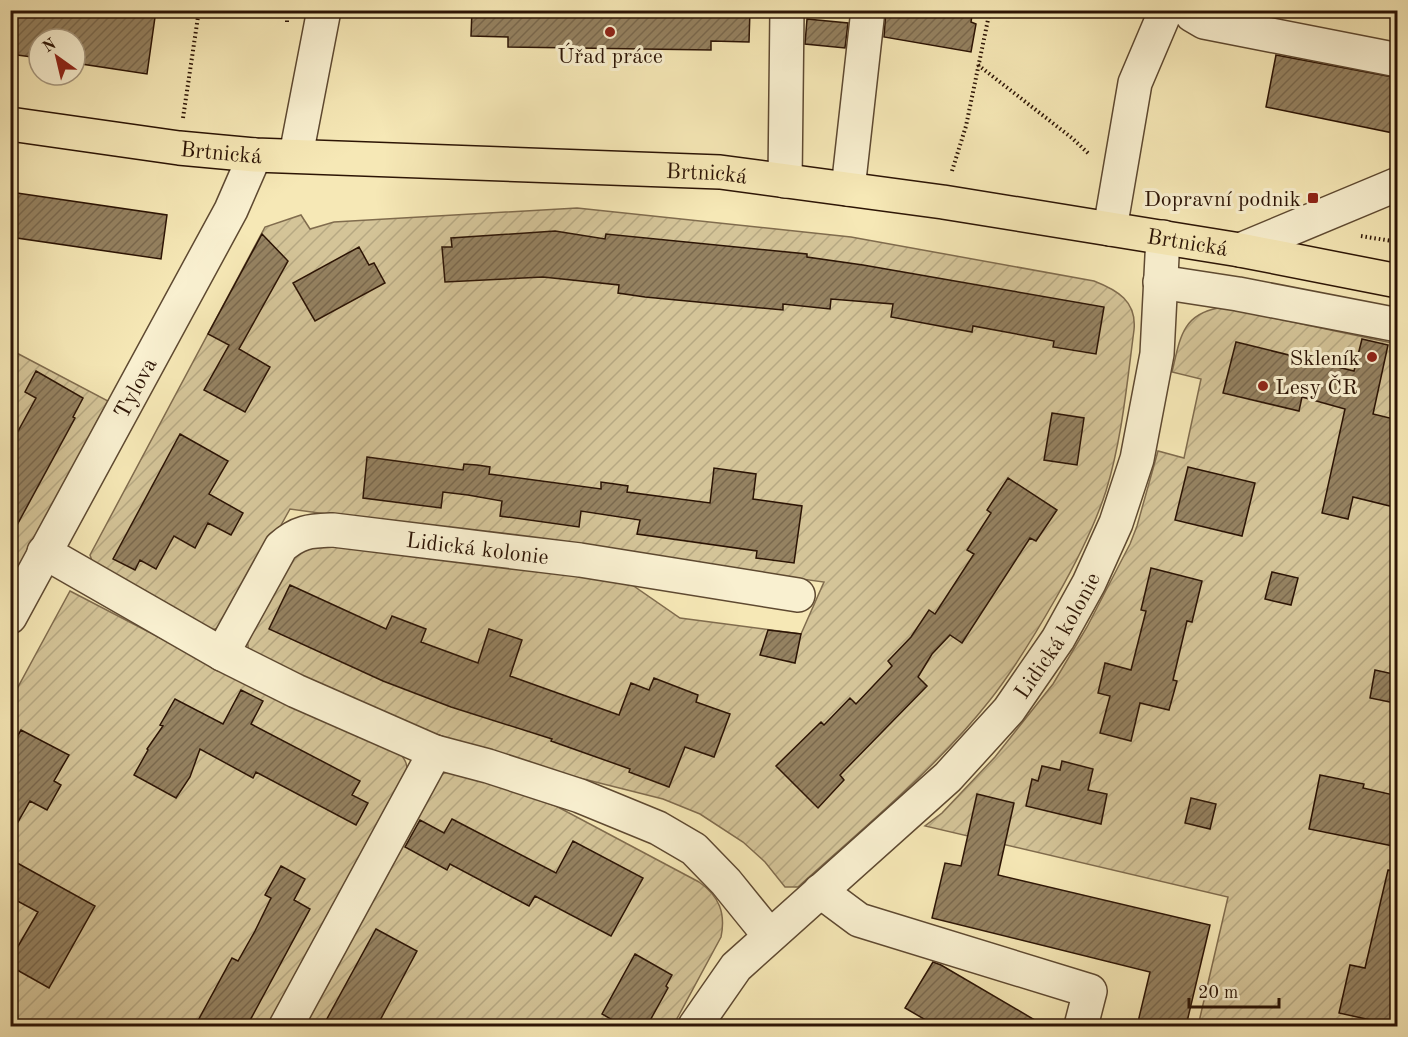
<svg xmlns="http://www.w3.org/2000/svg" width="1408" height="1037" viewBox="0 0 1408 1037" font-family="'Old Standard TT',serif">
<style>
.garden{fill:url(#garden-furrows);stroke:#806c4e;stroke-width:1.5}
.building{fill:url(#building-hatch);stroke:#2c1405;stroke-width:1.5}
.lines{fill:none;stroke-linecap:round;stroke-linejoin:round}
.minor-casing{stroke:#5e4931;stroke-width:36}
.major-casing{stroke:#2c1405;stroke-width:36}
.path{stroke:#2c1405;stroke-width:4;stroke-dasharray:1.5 3;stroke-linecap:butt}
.minor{stroke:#f9f0d0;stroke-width:33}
.major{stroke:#f6e8b6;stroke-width:33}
.poi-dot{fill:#8f2418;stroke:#f9f0d0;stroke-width:2}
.labels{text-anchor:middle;stroke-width:6;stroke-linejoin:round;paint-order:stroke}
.poi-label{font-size:22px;fill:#2c1405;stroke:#f9f0d0;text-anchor:end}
.street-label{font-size:22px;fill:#2c1405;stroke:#f9f0d0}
</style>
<defs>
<pattern id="garden-furrows" width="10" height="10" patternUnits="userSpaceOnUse" patternTransform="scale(1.5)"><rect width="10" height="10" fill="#d4c498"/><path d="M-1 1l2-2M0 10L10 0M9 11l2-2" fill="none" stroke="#b6a882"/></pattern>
<pattern id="building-hatch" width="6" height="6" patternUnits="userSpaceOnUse" patternTransform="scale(1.5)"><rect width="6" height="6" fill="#958261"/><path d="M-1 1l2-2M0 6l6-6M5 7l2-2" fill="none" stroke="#7a694e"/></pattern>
</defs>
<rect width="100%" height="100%" fill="#f6e8b6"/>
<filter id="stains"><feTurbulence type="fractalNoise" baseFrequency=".00333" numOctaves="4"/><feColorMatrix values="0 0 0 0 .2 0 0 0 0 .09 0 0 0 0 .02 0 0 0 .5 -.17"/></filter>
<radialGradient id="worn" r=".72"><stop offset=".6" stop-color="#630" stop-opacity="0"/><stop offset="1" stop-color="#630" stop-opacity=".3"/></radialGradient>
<path class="garden" d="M 577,208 L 851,237 L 1094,281 C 1117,290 1137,301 1134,330 C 1127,383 1122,439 1106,491 C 1094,528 1076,563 1056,598 C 1036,633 1015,668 990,700 C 935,770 863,828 798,887 L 785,887 L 765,862 L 743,842 L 700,814 L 663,799 L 532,766 L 406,724 L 249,653 L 247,639 L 292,557 L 317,542 L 622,578 L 680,618 L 801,634 L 824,582 L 290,509 L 225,626 L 205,632 L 96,573 L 90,555 L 265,227 L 301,215 L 310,229 L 334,222 Z
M 1218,308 L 1226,308 L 1397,344 L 1397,1026 L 1198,1026 L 1228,897 L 925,826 L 942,813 L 995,757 L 1053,684 L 1087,627 L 1130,544 L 1137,526 L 1158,451 L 1184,458 L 1201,379 L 1172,372 C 1180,340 1181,315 1218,308 Z
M 11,350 L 108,401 L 11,584 Z
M 70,591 L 270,695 L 400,753 C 406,761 408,765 407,776 L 272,1026 L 11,1026 L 11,700 Z
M 449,771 L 465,775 L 556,806 L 699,882 C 719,896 726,913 721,937 L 673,1026 L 297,1026 L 438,776 Z"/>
<path class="building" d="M 10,10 L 156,10 L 147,74 L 75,63 L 75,39 L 39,39 L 39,58 L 10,54 Z
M 472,10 L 750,10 L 749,42 L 711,41 L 711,50 L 508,47 L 508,37 L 471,36 Z
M 886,10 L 973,10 L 971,22 L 976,24 L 971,52 L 884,37 Z
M 807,19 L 848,23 L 845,48 L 805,44 Z
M 1276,55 L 1398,78 L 1398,134 L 1266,107 Z
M 10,192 L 167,215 L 161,259 L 10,237 Z
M 555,231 L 605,239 L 606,234 L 807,254 L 807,257 L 863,265 L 1104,307 L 1096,354 L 1053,347 L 1054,341 L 973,326 L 972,332 L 891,317 L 893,304 L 831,299 L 830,309 L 783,304 L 783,310 L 645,297 L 618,293 L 619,285 L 543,277 L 445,282 L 442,247 L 452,247 L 451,238 Z
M 262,234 L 288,261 L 239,349 L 270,367 L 245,412 L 204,390 L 229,345 L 208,334 Z
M 359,247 L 369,265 L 374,263 L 385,283 L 315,321 L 293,283 Z
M 1362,339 L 1388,345 L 1373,414 L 1398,420 L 1398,493 L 1394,507 L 1353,497 L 1348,519 L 1322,513 L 1345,409 L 1302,397 L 1299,411 L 1223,393 L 1236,342 L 1354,371 Z
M 36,371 L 83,398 L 73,417 L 75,418 L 10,538 L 10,446 L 36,398 L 25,392 Z
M 1052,413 L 1084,418 L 1077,465 L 1044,460 Z
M 180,434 L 228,461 L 209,494 L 243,513 L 231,535 L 208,523 L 195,548 L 174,536 L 156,569 L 140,560 L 135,570 L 113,559 Z
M 367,457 L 463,470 L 464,464 L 477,465 L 490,467 L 489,474 L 601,489 L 601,482 L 615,484 L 628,486 L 627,492 L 710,503 L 714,468 L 756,474 L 753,499 L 802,506 L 794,563 L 756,558 L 757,551 L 637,534 L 640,520 L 581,511 L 579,527 L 500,516 L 502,501 L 468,495 L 443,492 L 441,508 L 363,498 Z
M 1188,467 L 1255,483 L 1242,536 L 1175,520 Z
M 1008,478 L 1057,510 L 1036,541 L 1030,538 L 962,643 L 950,635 L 932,654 L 918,677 L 927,686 L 840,775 L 844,780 L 818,808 L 776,766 L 821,722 L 824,725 L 850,698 L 856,704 L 892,666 L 888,661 L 911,637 L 929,610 L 935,614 L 974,554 L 967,550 L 991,513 L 987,510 Z
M 1151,568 L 1202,581 L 1192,622 L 1187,621 L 1173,680 L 1177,681 L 1169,710 L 1140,703 L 1131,741 L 1100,733 L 1110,696 L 1098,693 L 1105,663 L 1131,670 L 1146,611 L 1141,610 Z
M 1272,572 L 1298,578 L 1291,605 L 1265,599 Z
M 290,585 L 386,629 L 392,616 L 426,629 L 421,642 L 478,663 L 489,629 L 522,640 L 510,676 L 619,715 L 631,683 L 649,690 L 654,678 L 698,695 L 696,702 L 730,714 L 714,757 L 685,747 L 669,787 L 629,772 L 630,769 L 551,741 L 552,739 L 451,707 L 383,681 L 269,629 Z
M 768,630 L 801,634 L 795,663 L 760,655 Z
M 1375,670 L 1398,675 L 1395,703 L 1370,698 Z
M 241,690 L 263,701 L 251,724 L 360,781 L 352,795 L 368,803 L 356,825 L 256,772 L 253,778 L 200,749 L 190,777 L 176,798 L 134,775 L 148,750 L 147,749 L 163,726 L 160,725 L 175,699 L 223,724 Z
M 21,730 L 69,755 L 54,781 L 61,785 L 47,810 L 30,801 L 10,836 L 10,749 Z
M 1062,761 L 1093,769 L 1088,790 L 1107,794 L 1101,824 L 1026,806 L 1032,779 L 1038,781 L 1042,766 L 1060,770 Z
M 1320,775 L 1364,784 L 1363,788 L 1398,796 L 1398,847 L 1309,829 Z
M 977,794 L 1014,803 L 998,875 L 1210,925 L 1186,1026 L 1137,1026 L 1150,972 L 932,918 L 945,863 L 961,866 Z
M 1191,798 L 1216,804 L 1210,829 L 1185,823 Z
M 452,819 L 556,873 L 573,841 L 643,878 L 611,936 L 535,896 L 529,906 L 450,864 L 447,870 L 405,847 L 420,820 L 444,833 Z
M 10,859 L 95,906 L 49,988 L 10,966 L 10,960 L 38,912 L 10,897 Z
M 281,866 L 305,879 L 294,900 L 310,909 L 247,1026 L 195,1026 L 232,958 L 238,961 L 255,931 L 271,898 L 265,895 Z
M 1388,870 L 1398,871 L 1398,1026 L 1339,1013 L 1350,965 L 1365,968 Z
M 376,929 L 417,951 L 386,1009 L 377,1026 L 323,1026 Z
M 635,954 L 672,975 L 666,986 L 668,988 L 647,1026 L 623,1026 L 602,1014 Z
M 933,962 L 941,965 L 1045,1026 L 936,1026 L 905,1008 Z"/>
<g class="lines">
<defs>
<g id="minor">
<path d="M 1189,10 L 1192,15 L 1204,22 L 1398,60"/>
<path d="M 296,155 L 324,10"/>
<path d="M 785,181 L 787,10"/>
<path d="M 848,189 L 868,10"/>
<path d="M 1110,229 L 1135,83 L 1166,10"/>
<path d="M 1240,250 L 1398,184"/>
<path d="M 1160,282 L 1238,294 L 1398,325"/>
<path d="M 44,552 L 222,654 L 296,691 L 435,752 L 488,766 L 580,796 L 658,828 L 694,849 L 726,882 L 769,935"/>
<path id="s1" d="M 10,617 L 231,210 L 255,155"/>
<path id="s2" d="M 222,654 L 281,547 C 299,531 310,531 333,530 L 580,560 L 798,595"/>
<path d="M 820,891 L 859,920 L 1090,991 L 1081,1026"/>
<path d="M 286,1026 L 435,752"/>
<path id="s3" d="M 695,1026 L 736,967 L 948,777 L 1009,710 L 1058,639 L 1089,583 L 1116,523 L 1137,459 L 1157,354 L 1163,237"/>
</g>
<g id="major">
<path id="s4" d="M 10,124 L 179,148 L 255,155 L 720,172 L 943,202 L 1110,229 L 1240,250 L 1398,281"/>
</g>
</defs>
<use href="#minor" class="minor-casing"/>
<use href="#major" class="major-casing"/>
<path class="path" d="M 287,22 L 287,10
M 978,65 L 1072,138 L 1090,155
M 183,118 L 199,10
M 952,171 L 966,126 L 990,10
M 1361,236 L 1398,242"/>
<use href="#minor" class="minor"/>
<use href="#major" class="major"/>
</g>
<g class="poi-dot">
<circle cx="610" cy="32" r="6"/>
<rect x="1307" y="192" width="12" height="12" rx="3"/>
<circle cx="1372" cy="357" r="6"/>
<circle cx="1263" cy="386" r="6"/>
</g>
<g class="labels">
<g class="poi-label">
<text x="610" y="63" text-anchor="middle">Úřad práce</text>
<text x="1301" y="206">Dopravní podnik</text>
<text x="1360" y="365">Skleník</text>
<text x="1275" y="394" text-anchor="start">Lesy ČR</text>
</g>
<g class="street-label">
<text dy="8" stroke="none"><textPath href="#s4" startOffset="213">Brtnická</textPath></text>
<text dy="8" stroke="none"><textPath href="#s4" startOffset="699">Brtnická</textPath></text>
<text dy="8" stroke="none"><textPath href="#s4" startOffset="1185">Brtnická</textPath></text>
<text dy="8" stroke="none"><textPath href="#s1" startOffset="261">Tylova</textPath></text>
<text dy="8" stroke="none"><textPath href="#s2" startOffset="324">Lidická kolonie</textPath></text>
<text dy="8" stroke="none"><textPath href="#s3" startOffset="536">Lidická kolonie</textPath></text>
</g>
</g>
<rect width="1408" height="1037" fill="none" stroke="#f6e8b6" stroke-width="36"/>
<rect x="12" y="12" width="1384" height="1013" fill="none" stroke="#2c1405" stroke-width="3"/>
<rect x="18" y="18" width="1372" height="1001" fill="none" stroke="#2c1405" stroke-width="1.5"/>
<g transform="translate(57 57) rotate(326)"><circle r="28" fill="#f9f0d0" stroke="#a7987f" stroke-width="1.5"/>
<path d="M0-4.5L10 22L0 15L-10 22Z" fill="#8f2418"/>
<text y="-9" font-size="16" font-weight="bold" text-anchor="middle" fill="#2c1405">N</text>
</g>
<path d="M1189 998v9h90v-9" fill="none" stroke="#2c1405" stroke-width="3"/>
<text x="1198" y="998" font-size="18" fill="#2c1405" stroke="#f9f0d0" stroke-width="4.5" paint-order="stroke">20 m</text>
<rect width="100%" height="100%" filter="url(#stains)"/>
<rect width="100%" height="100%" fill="url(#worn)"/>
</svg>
